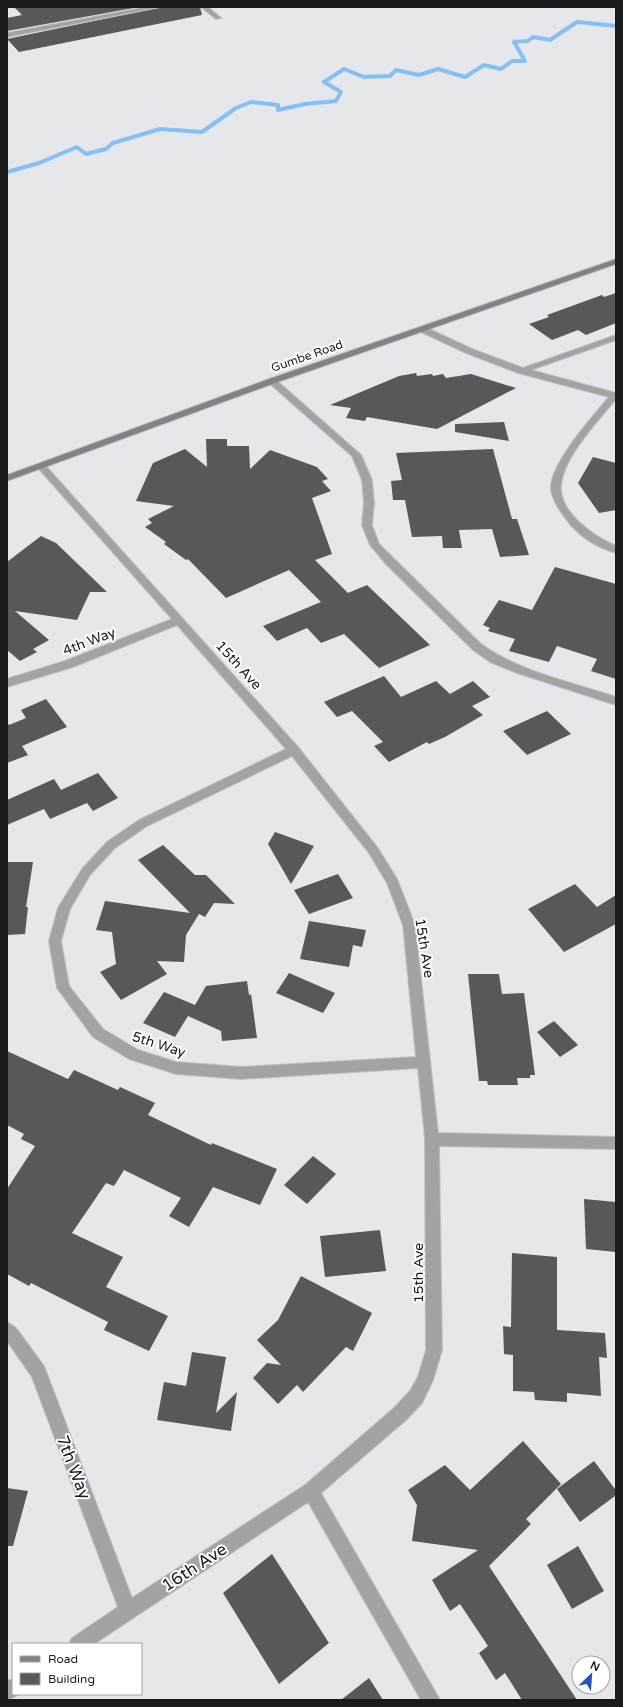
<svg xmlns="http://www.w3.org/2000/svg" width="623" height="1707" viewBox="0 0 623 1707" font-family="'Varela Round',sans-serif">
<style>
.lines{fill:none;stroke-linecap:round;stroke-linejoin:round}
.stream{stroke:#86c0f3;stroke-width:4}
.building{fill:#595759}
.street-casing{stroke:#c0c2c5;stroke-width:2}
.secondary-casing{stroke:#c0c2c5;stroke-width:2}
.street{fill:#a3a3a2;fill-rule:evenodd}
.secondary{fill:#838280;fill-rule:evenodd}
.labels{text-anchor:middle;stroke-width:4;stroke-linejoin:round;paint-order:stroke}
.far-street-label{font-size:12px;fill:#1a1b1c;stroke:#fff}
.street-label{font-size:14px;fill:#1a1b1c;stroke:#fff}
.near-street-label{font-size:17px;fill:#1a1b1c;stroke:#fff}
</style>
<rect width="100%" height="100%" fill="#e5e7ea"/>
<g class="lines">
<path class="stream" d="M 7,172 L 39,163 L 77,147 L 86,154 L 106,149 L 113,143 L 160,129 L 202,132 L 236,108 L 251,102 L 278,105 L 278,110 L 305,104 L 336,101 L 341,92 L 324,82 L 344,69 L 364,77 L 390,76 L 396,70 L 419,75 L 438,69 L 465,77 L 484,65 L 501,69 L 512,61 L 525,61 L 514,42 L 528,41 L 533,37 L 550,40 L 577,22 L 616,26"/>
</g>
<path class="building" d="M 14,7 L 139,7 L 7,31 L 7,18 L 22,15 Z
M 161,7 L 200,7 L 202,15 L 19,52 L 7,39 Z
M 616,293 L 616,323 L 586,335 L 578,330 L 552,340 L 529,324 L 549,317 L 547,315 L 602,295 L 604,297 Z
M 416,373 L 417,376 L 432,374 L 433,376 L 443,374 L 446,378 L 471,374 L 516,388 L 437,429 L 367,417 L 365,421 L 346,418 L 351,408 L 330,405 L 399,376 Z
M 504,422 L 509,441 L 455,432 L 455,424 Z
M 206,439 L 227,439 L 227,446 L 249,446 L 250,469 L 270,450 L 317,467 L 328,479 L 322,481 L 331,491 L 312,498 L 332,554 L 315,560 L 348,593 L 367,585 L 430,645 L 379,668 L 344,634 L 321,643 L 307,628 L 277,641 L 263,626 L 321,602 L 289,570 L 226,598 L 188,559 L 186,560 L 164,544 L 166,542 L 145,527 L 152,523 L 148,519 L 174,506 L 136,501 L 153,463 L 185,449 L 207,467 Z
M 493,449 L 512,519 L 517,519 L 529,555 L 500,557 L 492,529 L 459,530 L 462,548 L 443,548 L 442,536 L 412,537 L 405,500 L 393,500 L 391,481 L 402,480 L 396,453 Z
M 593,457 L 616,463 L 616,510 L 599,513 L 578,483 Z
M 41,536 L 56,543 L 107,592 L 90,592 L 77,620 L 15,611 L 49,640 L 33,649 L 37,652 L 20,661 L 7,650 L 7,562 Z
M 555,567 L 616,584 L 616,679 L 591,671 L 597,659 L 557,646 L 549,662 L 509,651 L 515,639 L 488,631 L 490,628 L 483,625 L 499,600 L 532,610 Z
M 384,676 L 401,697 L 436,681 L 450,694 L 473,681 L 490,697 L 472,706 L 483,715 L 445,737 L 429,744 L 427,742 L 389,762 L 374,746 L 383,742 L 352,711 L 337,717 L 324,702 Z
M 46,699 L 67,727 L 22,746 L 28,755 L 7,763 L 7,722 L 9,725 L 26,718 L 21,710 Z
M 547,711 L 571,734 L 527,755 L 503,731 Z
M 98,773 L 118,798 L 93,811 L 87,803 L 50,819 L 44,809 L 7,825 L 7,800 L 54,779 L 61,790 Z
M 275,832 L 314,846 L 291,884 L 268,844 Z
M 163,845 L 195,875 L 206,875 L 235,904 L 214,903 L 205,917 L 199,914 L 186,935 L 184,962 L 157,961 L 167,974 L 121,1000 L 100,972 L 116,964 L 112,932 L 96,930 L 105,901 L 190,913 L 138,860 Z
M 7,862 L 33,862 L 26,907 L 28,907 L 25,934 L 7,935 Z
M 338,874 L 353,898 L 309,914 L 294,890 Z
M 575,884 L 597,907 L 616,895 L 616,924 L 564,952 L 528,909 Z
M 309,921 L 366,930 L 362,947 L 353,945 L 349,967 L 300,959 Z
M 289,973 L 335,993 L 323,1013 L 276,993 Z
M 468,974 L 499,974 L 502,994 L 524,993 L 535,1075 L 530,1075 L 530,1078 L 517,1078 L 518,1085 L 488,1085 L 487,1081 L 479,1081 Z
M 247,981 L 249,995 L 251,994 L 257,1038 L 222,1041 L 221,1031 L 188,1016 L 175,1037 L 143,1023 L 164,992 L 195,1005 L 206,986 Z
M 554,1021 L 578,1045 L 560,1057 L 537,1032 Z
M 7,1051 L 68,1079 L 74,1070 L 118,1090 L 120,1087 L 155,1103 L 148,1115 L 211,1145 L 212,1143 L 277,1169 L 260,1205 L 213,1187 L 189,1227 L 169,1216 L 181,1198 L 124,1170 L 114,1186 L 106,1183 L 72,1233 L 123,1257 L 106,1287 L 168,1316 L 149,1351 L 104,1330 L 108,1322 L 31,1283 L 29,1286 L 7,1274 L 7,1189 L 35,1146 L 21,1139 L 24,1134 L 7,1125 Z
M 313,1156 L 336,1174 L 307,1204 L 284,1185 Z
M 584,1199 L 616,1202 L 616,1252 L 586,1249 Z
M 380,1230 L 386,1271 L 325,1277 L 320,1236 Z
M 512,1253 L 557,1257 L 557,1330 L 605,1333 L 607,1358 L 599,1357 L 601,1396 L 567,1393 L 567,1402 L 535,1400 L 534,1392 L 513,1391 L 513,1355 L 504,1354 L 503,1326 L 511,1327 Z
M 301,1276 L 372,1313 L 353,1351 L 346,1347 L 303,1392 L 297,1385 L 278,1404 L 253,1378 L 267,1363 L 281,1365 L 257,1340 L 278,1320 Z
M 192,1352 L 226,1357 L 216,1413 L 237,1392 L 231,1431 L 157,1420 L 164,1382 L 186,1386 Z
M 523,1441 L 561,1484 L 526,1519 L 531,1524 L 489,1566 L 577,1700 L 522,1700 L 505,1673 L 496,1680 L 479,1653 L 488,1646 L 460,1604 L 450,1611 L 432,1580 L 478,1550 L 412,1541 L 417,1505 L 408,1490 L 445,1465 L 470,1490 Z
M 594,1461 L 615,1489 L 615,1496 L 580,1522 L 557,1489 Z
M 7,1488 L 28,1491 L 13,1546 L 7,1546 Z
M 578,1546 L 604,1591 L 572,1609 L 547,1565 Z
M 272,1554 L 329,1643 L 279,1684 L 223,1593 Z
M 369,1678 L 383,1700 L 341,1700 Z"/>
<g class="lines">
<defs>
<path id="street" d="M 147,7 L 160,7 L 7,37 L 7,33 Z
M 201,7 L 208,7 L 221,18 L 216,19 Z
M 419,327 L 425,327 L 472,349 L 523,368 L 616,335 L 616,340 L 531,370 L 616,393 L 616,399 C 598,421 563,457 561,486 C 559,513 595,537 616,546 L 616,553 C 597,548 578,536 566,519 C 560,511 552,500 551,489 C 549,465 593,416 609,397 L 518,373 L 466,353 L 419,331 Z
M 272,378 L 275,379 L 361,455 L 372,480 L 374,503 L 372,525 L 379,544 L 481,644 C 520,672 571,682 616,697 L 616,705 L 517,673 L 490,662 L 473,650 L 386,564 L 370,545 L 362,525 L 364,503 L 362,480 L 352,456 L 269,383 L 269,379 Z
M 41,463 L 44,464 L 298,747 L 377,847 L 397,879 L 415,925 L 438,1133 L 616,1137 L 616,1149 L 439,1146 L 442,1350 L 433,1380 L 422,1403 L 406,1420 L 321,1493 L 440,1700 L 421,1700 L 308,1502 L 94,1644 L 69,1644 L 72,1638 L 118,1607 L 32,1377 L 7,1341 L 7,1322 L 16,1328 L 44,1366 L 132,1598 L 305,1485 L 394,1408 L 410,1391 L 418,1377 L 426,1350 L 425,1139 L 418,1068 L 241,1079 L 176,1074 L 129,1059 L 93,1037 L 57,988 L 49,941 L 58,908 L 82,869 L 107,842 L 139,820 L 286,749 L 177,625 L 73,667 L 7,687 L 7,679 L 65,661 L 172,619 L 38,468 L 36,466 ZM 292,756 L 369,853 L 387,883 L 403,925 L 416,1057 L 241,1067 L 176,1062 L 138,1050 L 103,1029 L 69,986 L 61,941 L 70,909 L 90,875 L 115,848 L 147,826 Z
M 13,1679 L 13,1694 L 20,1694 L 7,1700 L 7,1681 Z"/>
<path id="secondary" d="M 616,259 L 616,264 L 275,383 L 7,481 L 7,475 L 269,379 Z"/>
</defs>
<use href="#street" class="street-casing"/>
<use href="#secondary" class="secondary-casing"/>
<use href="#street" class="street"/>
<use href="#secondary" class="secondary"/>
</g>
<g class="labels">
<g class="far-street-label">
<text transform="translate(307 356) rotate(-19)" y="4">Gumbe Road</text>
</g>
<g class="street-label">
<text transform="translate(89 641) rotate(-21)" y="5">4th Way</text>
<text transform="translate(239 665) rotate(48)" y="5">15th Ave</text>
<text transform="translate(425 948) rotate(81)" y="5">15th Ave</text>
<text transform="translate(159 1044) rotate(18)" y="5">5th Way</text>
<text transform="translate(418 1273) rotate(-90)" y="5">15th Ave</text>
</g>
<g class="near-street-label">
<text transform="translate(74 1467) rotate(69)" y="6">7th Way</text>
<text transform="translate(194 1567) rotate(-33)" y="6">16th Ave</text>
</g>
</g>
<rect width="623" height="1707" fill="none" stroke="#1a1b1c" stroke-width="16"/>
<rect x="12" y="1643" width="130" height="52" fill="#ffffff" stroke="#a3a4a4"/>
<rect x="20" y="1656" width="20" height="6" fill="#838280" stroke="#a3a4a4"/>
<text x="48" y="1663" font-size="12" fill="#1a1b1c">Road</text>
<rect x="20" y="1673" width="20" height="12" fill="#595759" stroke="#a3a4a4"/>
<text x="48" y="1683" font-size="12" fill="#1a1b1c">Building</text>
<g transform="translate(591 1675) rotate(25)"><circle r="19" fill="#ffffff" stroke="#a3a4a4"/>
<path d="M0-3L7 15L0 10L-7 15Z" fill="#2353c0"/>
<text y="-6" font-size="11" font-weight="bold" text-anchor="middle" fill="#1a1b1c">N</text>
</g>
</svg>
